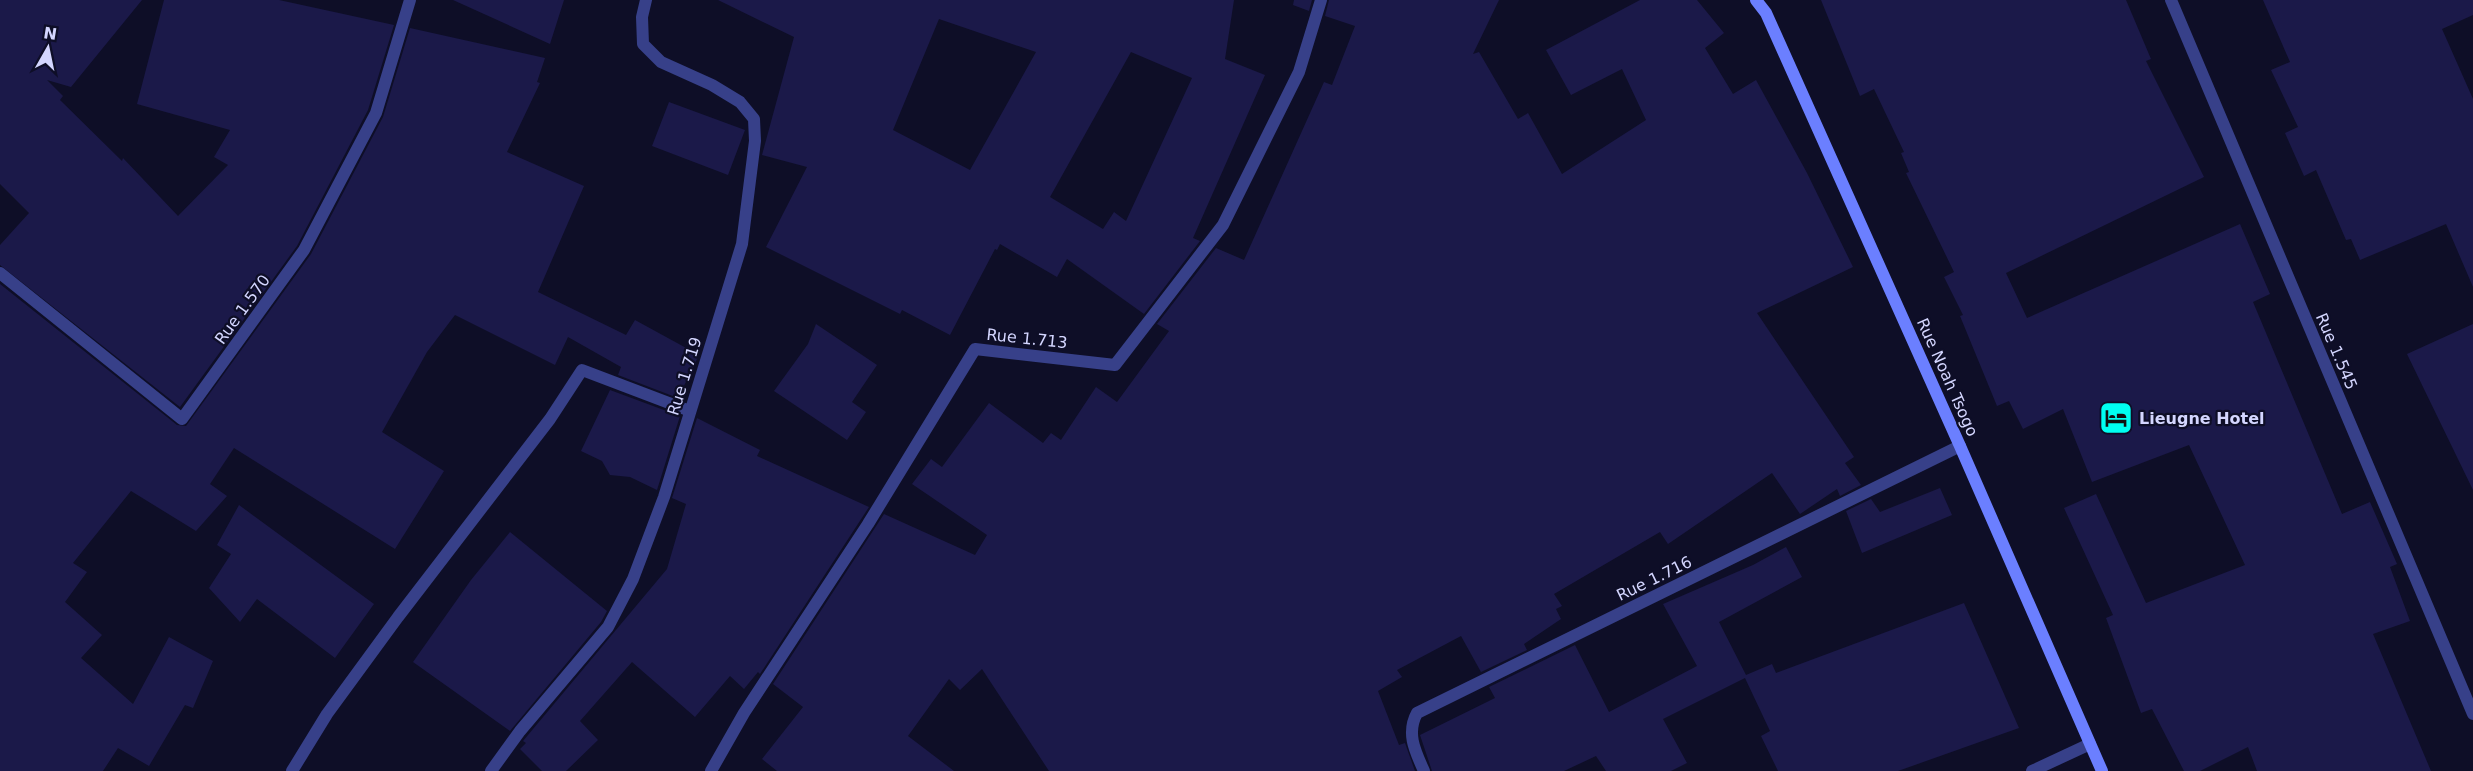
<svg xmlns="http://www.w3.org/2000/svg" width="2473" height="771" viewBox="0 0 2473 771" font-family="'DejaVu Sans',sans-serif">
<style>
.building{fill:#1b1949;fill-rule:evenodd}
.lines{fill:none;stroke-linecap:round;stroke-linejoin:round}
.street{stroke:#374089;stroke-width:12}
.secondary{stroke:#6b7fff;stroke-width:12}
.labels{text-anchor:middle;stroke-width:4.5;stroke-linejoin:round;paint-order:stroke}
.street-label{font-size:16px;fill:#d4d6ff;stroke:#0e0e27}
.poi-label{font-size:16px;font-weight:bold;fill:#d4d6ff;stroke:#0e0e27;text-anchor:start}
</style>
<rect width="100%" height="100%" fill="#0e0e27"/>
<path class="building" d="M 0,0 L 142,0 L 71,87 L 47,80 L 63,96 L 60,100 L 122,161 L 123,158 L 178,216 L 228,165 L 214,157 L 230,130 L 137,104 L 164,0 L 279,0 L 394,25 L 368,110 L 297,246 L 180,407 L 0,265 L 0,245 L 29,213 L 0,184 Z
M 453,0 L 564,0 L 550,44 Z
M 718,0 L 1234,0 L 1225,59 L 1265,75 L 1193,238 L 1200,241 L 1144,314 L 1067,259 L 1057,277 L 1000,244 L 997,250 L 995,249 L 950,335 L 902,310 L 900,314 L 766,247 L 807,167 L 762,155 L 794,37 ZM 939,19 L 1036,52 L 970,170 L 893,130 ZM 1131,52 L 1192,78 L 1126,221 L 1114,212 L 1103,229 L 1050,197 Z
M 1294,0 L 1312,0 L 1309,11 L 1293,5 Z
M 1329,0 L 1499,0 L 1473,54 L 1479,52 L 1518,119 L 1528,113 L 1562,174 L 1646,120 L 1622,69 L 1571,95 L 1546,50 L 1640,0 L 1697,0 L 1724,33 L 1705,48 L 1733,94 L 1756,80 L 1807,173 L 1853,267 L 1757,313 L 1854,457 L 1845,463 L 1861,485 L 1840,496 L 1837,489 L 1800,514 L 1772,473 L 1668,544 L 1660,532 L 1554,594 L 1562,606 L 1556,609 L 1561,619 L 1524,644 L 1527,650 L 1481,672 L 1461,636 L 1397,670 L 1402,677 L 1378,691 L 1399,745 L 1405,743 L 1415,771 L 1049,771 L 982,669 L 960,690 L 949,679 L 908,736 L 954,771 L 777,771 L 762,759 L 803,707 L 773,684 L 884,514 L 975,555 L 987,535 L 912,484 L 931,459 L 942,467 L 989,403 L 1043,443 L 1051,433 L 1061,440 L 1096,387 L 1117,402 L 1169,331 L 1157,324 L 1216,248 L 1244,260 L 1324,82 L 1332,85 L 1355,26 L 1325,16 Z
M 1821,0 L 2126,0 L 2151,59 L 2146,61 L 2204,177 L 2006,273 L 2027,318 L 2240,224 L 2270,294 L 2253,302 L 2342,514 L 2370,502 L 2397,564 L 2390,567 L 2410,621 L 2373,634 L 2431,771 L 2257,771 L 2248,747 L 2200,771 L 2184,771 L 2152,709 L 2141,713 L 2106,618 L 2113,615 L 2064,508 L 2096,494 L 2146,603 L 2245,565 L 2189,445 L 2092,482 L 2063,409 L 2023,429 L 2009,401 L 1997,406 L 1960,316 L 1963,315 L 1944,277 L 1954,272 L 1906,173 L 1909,172 L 1901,153 L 1904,152 L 1874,89 L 1860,96 Z
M 2263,0 L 2473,0 L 2473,15 L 2442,29 L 2473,99 L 2473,287 L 2446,224 L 2360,260 L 2351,239 L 2346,240 L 2316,170 L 2304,176 L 2285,133 L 2298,127 L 2271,70 L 2290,62 Z
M 410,28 L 545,58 L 537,82 L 540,83 L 507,152 L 584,186 L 538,292 L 626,335 L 635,320 L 699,355 L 678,398 L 618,375 L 621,367 L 568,337 L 555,365 L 455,315 L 427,352 L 382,432 L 444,471 L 395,549 L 234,448 L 210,484 L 227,496 L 196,531 L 131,491 L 73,563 L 87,572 L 65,602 L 102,635 L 81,658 L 133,704 L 169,637 L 213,661 L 193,708 L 185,705 L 149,766 L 118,748 L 103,771 L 0,771 L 0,284 L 177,425 L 186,426 L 311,254 L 383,117 Z
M 669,102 L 745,130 L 728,175 L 652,146 Z
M 816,324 L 877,365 L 852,402 L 866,412 L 847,440 L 774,391 L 808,344 Z
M 2473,324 L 2473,490 L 2407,354 Z
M 610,390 L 680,416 L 657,490 L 630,477 L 610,475 L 602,461 L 581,451 Z
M 697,418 L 760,450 L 757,456 L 869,507 L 760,674 L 758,672 L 744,689 L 730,676 L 695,717 L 632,662 L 580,721 L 598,740 L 566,771 L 542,771 L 520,749 L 526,743 L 523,741 L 667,569 L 686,504 L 672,498 Z
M 1940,488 L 1952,515 L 1862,553 L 1846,511 L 1871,499 L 1880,512 Z
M 239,505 L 374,604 L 335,658 L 257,599 L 240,622 L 209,588 L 231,554 L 217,545 Z
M 510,532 L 607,611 L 601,622 L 510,731 L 413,662 L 471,580 Z
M 1786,547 L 1802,577 L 1719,622 L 1746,675 L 1772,664 L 1776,673 L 1964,603 L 2019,728 L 1898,771 L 1778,771 L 1761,736 L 1770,731 L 1745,678 L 1663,719 L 1687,763 L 1671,771 L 1606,771 L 1596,756 L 1564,771 L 1432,771 L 1420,735 L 1495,698 L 1489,687 L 1575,645 L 1609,712 L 1697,666 L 1663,604 L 1753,565 Z"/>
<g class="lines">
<path class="street" d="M 2171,0 L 2473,714
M 0,273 L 182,419 L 304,250 L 376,113 L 410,0
M 292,771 L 327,714 L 398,617 L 550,419 L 582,370 L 690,411
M 491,771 L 520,731 L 608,627 L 633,579 L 664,497 L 742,244 L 755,141 L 754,119 L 740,102 L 712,85 L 661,62 L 643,44 L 642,17 L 646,0
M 711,771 L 744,713 L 868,524 L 975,349 L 1115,365 L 1223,225 L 1299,72 L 1321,0
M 1424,771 C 1415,751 1406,733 1417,713 L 1960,446
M 2032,771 L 2090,744"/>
<path class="secondary" d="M 1756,0 L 1766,13 L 1960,446 L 2102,771"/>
</g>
<defs>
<symbol id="hotel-square" viewBox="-11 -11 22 22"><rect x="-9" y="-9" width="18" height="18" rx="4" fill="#00fff1" stroke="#0e0e27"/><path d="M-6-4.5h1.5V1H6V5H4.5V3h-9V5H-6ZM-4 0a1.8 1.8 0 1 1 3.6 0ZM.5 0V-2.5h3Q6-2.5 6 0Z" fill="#111"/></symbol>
</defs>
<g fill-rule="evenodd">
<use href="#hotel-square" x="2097" y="399" width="38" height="38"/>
</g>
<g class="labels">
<g class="street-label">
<text transform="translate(242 309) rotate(-54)" y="6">Rue 1.570</text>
<text transform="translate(1027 338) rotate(6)" y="6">Rue 1.713</text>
<text transform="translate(2337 351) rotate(67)" y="6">Rue 1.545</text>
<text transform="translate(684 376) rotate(-73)" y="6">Rue 1.719</text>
<text transform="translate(1948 377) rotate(66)" y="6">Rue Noah Tsogo</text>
<text transform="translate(1654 578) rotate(-26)" y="6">Rue 1.716</text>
</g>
<g class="poi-label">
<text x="2139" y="424">Lieugne Hotel</text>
</g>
</g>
<g transform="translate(48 48) rotate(9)" stroke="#0e0e27" stroke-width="4.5" paint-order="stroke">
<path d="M0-4.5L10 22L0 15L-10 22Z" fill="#d4d6ff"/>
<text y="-9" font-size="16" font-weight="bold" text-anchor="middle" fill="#d4d6ff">N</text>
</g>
</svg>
